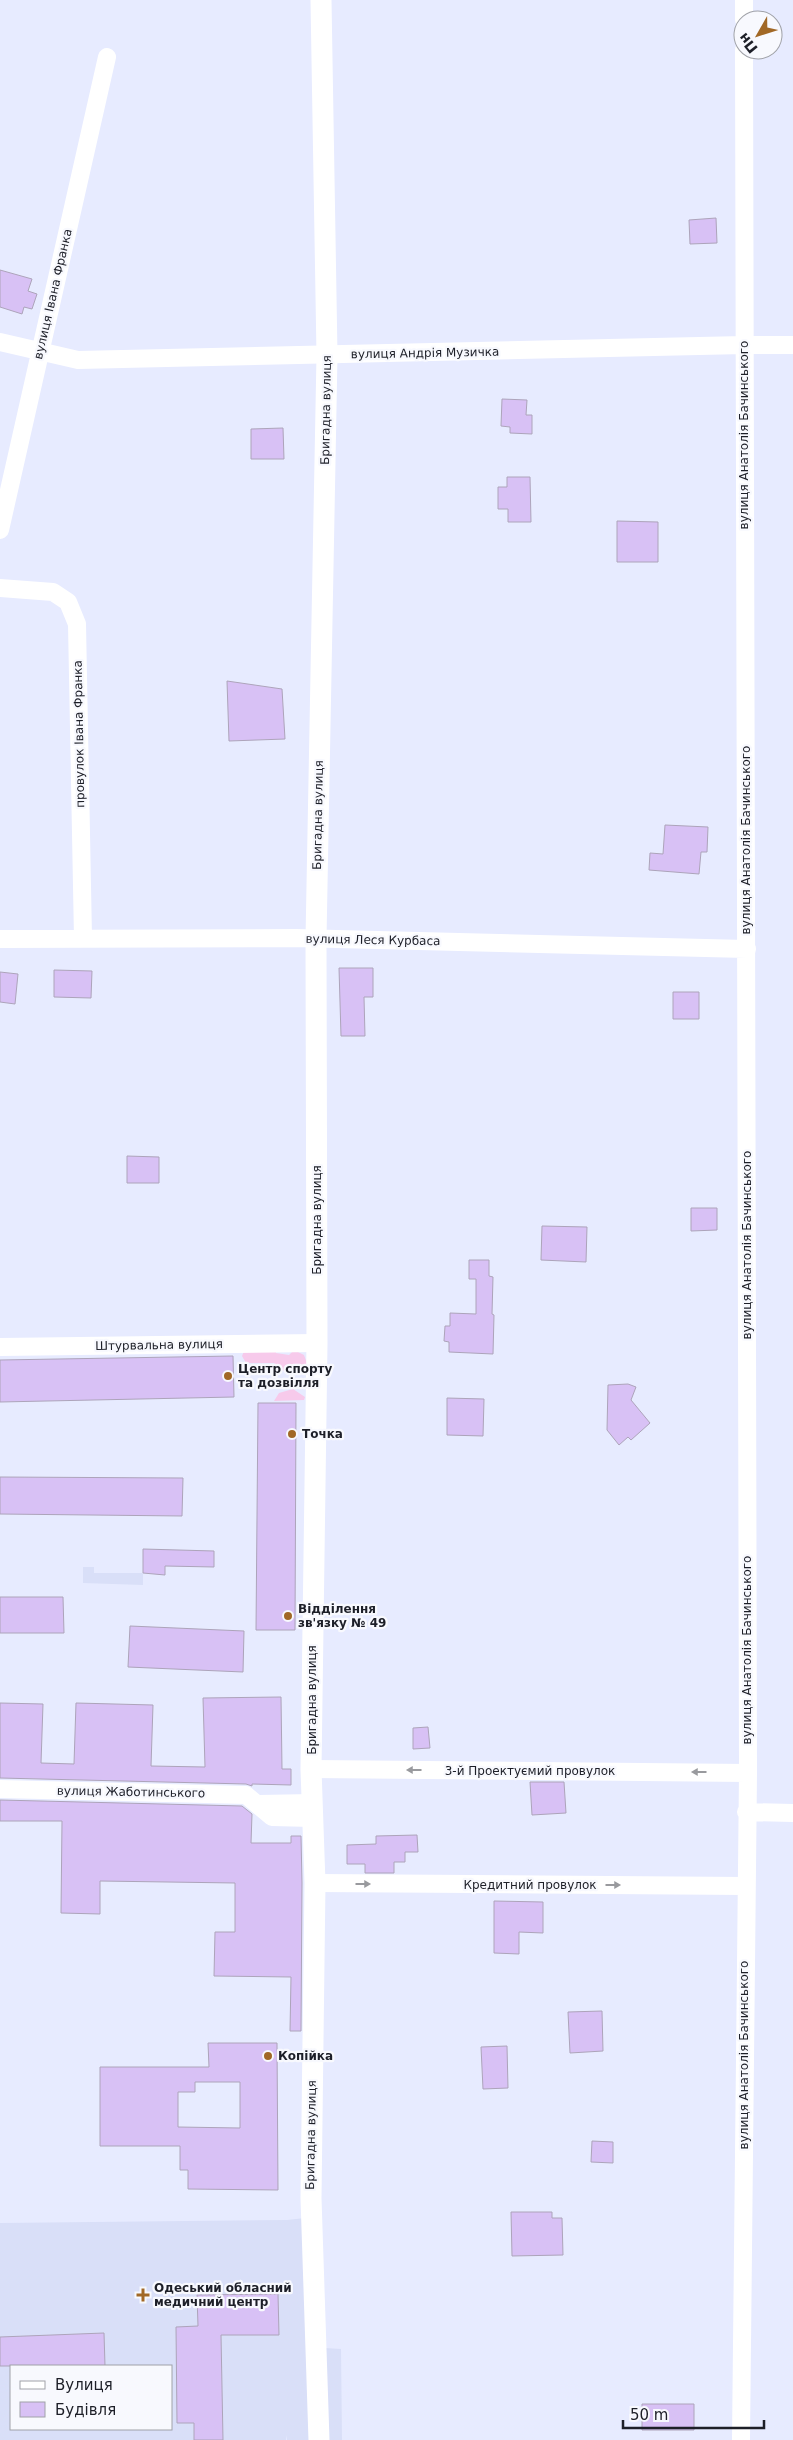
<svg xmlns="http://www.w3.org/2000/svg" width="793" height="2440" viewBox="0 0 793 2440" font-family="'DejaVu Sans',sans-serif">
<style>
.built{fill:#d9dff8;fill-rule:evenodd}
.green{fill:#f7caeb}
.building{fill:#d8c1f5;stroke:#ada4ba;fill-rule:evenodd}
.lines{fill:none;stroke-linecap:round;stroke-linejoin:round}
.minor{stroke:#fff;stroke-width:18}
.tertiary{stroke:#fff;stroke-width:21}
.oneway{fill:#999a9e}
.poi-dot{fill:#a16826;stroke:#f8f9fe;stroke-width:2}
.labels{text-anchor:middle;stroke-width:4.5;stroke-linejoin:round;paint-order:stroke}
.street-label{font-size:12px;fill:#1d1f28;stroke:#f8f9fe}
.poi-label{font-size:12px;font-weight:bold;fill:#1d1f28;stroke:#f8f9fe;text-anchor:start}
</style>
<rect width="100%" height="100%" fill="#e7ebff"/>
<path class="built" d="M 83,1567 L 94,1567 L 94,1573 L 143,1573 L 143,1585 L 83,1583 Z
M 305,2218 L 325,2348 L 341,2349 L 342,2440 L 287,2440 L 287,2435 L 286,2440 L 0,2440 L 0,2223 L 287,2220 ZM 11,2366 L 171,2366 L 171,2429 L 11,2429 Z"/>
<path class="green" d="M 276,1346 L 276,1353 L 289,1355 L 294,1350 L 304,1355 L 308,1366 L 304,1372 C 291,1374 283,1373 274,1363 L 246,1363 L 242,1356 L 246,1347 Z
M 293,1389 L 305,1397 L 304,1400 L 274,1401 L 279,1393 Z"/>
<path class="building" d="M 716,218 L 717,243 L 690,244 L 689,220 Z
M 0,270 L 32,279 L 28,291 L 37,294 L 32,309 L 24,307 L 22,314 L 0,307 Z
M 502,399 L 527,400 L 526,415 L 532,415 L 532,434 L 510,433 L 510,427 L 501,426 Z
M 283,428 L 284,459 L 251,459 L 251,429 Z
M 507,477 L 530,477 L 531,522 L 508,522 L 508,509 L 498,509 L 498,487 L 507,487 Z
M 617,521 L 658,522 L 658,562 L 617,562 Z
M 227,681 L 282,689 L 285,739 L 229,741 Z
M 665,825 L 708,827 L 707,852 L 701,852 L 699,874 L 649,870 L 650,853 L 663,854 Z
M 339,968 L 373,968 L 373,997 L 364,997 L 365,1036 L 341,1036 Z
M 54,970 L 92,971 L 91,998 L 54,997 Z
M 0,972 L 18,974 L 15,1004 L 0,1002 Z
M 673,992 L 699,992 L 699,1019 L 673,1019 Z
M 127,1156 L 159,1157 L 159,1183 L 127,1183 Z
M 691,1208 L 717,1208 L 717,1230 L 691,1231 Z
M 542,1226 L 587,1227 L 586,1262 L 541,1260 Z
M 469,1260 L 489,1260 L 489,1276 L 493,1277 L 492,1314 L 494,1315 L 493,1354 L 449,1352 L 449,1342 L 444,1341 L 445,1326 L 450,1326 L 450,1313 L 476,1314 L 476,1279 L 469,1279 Z
M 233,1356 L 234,1397 L 0,1402 L 0,1360 Z
M 628,1384 L 636,1387 L 631,1400 L 650,1423 L 631,1440 L 628,1437 L 619,1445 L 607,1430 L 608,1385 Z
M 447,1398 L 484,1399 L 483,1436 L 447,1435 Z
M 258,1403 L 296,1403 L 295,1630 L 256,1630 Z
M 0,1477 L 183,1478 L 182,1516 L 0,1514 Z
M 143,1549 L 214,1551 L 214,1567 L 165,1566 L 165,1575 L 143,1573 Z
M 0,1597 L 63,1597 L 64,1633 L 0,1633 Z
M 130,1626 L 244,1631 L 243,1672 L 128,1667 Z
M 281,1697 L 282,1769 L 291,1769 L 291,1785 L 252,1784 L 252,1786 L 246,1784 L 0,1778 L 0,1703 L 43,1704 L 41,1763 L 74,1764 L 76,1703 L 153,1705 L 151,1766 L 205,1767 L 203,1698 Z
M 428,1727 L 430,1748 L 413,1749 L 413,1728 Z
M 530,1782 L 564,1782 L 566,1813 L 532,1815 Z
M 0,1800 L 242,1806 L 252,1814 L 251,1843 L 291,1843 L 291,1836 L 301,1836 L 302,1883 L 301,2031 L 290,2031 L 291,1977 L 214,1976 L 215,1932 L 235,1932 L 235,1883 L 100,1881 L 100,1914 L 61,1913 L 62,1821 L 0,1821 Z
M 417,1835 L 418,1852 L 405,1852 L 405,1862 L 394,1862 L 394,1873 L 365,1873 L 365,1864 L 347,1864 L 347,1845 L 376,1844 L 376,1836 Z
M 494,1901 L 543,1902 L 543,1933 L 519,1932 L 519,1954 L 494,1953 Z
M 602,2011 L 603,2051 L 570,2053 L 568,2012 Z
M 208,2043 L 277,2043 L 278,2190 L 188,2189 L 188,2170 L 180,2170 L 180,2146 L 100,2146 L 100,2067 L 209,2067 ZM 195,2082 L 240,2082 L 240,2128 L 178,2127 L 178,2092 L 195,2092 Z
M 507,2046 L 508,2088 L 483,2089 L 481,2047 Z
M 592,2141 L 613,2142 L 613,2163 L 591,2162 Z
M 511,2212 L 552,2212 L 552,2218 L 562,2218 L 563,2255 L 512,2256 Z
M 278,2294 L 279,2335 L 221,2335 L 223,2440 L 194,2440 L 194,2423 L 177,2423 L 176,2327 L 198,2326 L 197,2295 Z
M 104,2333 L 105,2366 L 0,2366 L 0,2337 Z
M 642,2404 L 694,2404 L 694,2430 L 642,2430 Z"/>
<g class="lines">
<path class="minor" d="M 744,20 L 744,0
M 0,342 L 78,360 L 744,345 L 793,345
M 0,530 L 107,57
M 0,588 L 53,592 L 68,602 L 77,624 L 83,938
M 0,939 L 296,938 L 747,949
M 0,1347 L 317,1343
M 311,1769 L 748,1773
M 0,1789 L 246,1795 L 272,1817 L 313,1818
M 259,1804 L 313,1803
M 746,1812 L 793,1813
M 315,1883 L 745,1886
M 741,2440 L 748,1773 L 744,50"/>
<path class="tertiary" d="M 319,2440 L 311,2198 L 315,1883 L 311,1769 L 317,1343 L 316,939 L 327,355 L 321,0"/>
</g>
<defs><path id="oneway-solid" d="M-6-.8H1V-3.2L6.5 0L1 3.2V.8H-6Z" transform="scale(1.25)"/></defs>
<g class="oneway">
<use href="#oneway-solid" transform="translate(414 1770) rotate(-180)"/>
<use href="#oneway-solid" transform="translate(699 1772) rotate(-180)"/>
<use href="#oneway-solid" transform="translate(363 1884)"/>
<use href="#oneway-solid" transform="translate(613 1885)"/>
</g>
<g class="poi-dot">
<circle cx="228" cy="1376" r="5"/>
<circle cx="292" cy="1434" r="5"/>
<circle cx="288" cy="1616" r="5"/>
<circle cx="268" cy="2056" r="5"/>
<path d="M140.5 2287.5h5v5h5v5h-5v5h-5v-5h-5v-5h5z"/>
</g>
<g class="labels">
<g class="street-label">
<text transform="translate(53 294) rotate(-77)" y="4">вулиця Івана Франка</text>
<text transform="translate(425 353) rotate(-1)" y="4">вулиця Андрія Музичка</text>
<text transform="translate(326 410) rotate(-89)" y="4">Бригадна вулиця</text>
<text transform="translate(744 435) rotate(-90)" y="4">вулиця Анатолія Бачинського</text>
<text transform="translate(79 734) rotate(-91)" y="4">провулок Івана Франка</text>
<text transform="translate(318 815) rotate(-89)" y="4">Бригадна вулиця</text>
<text transform="translate(746 840) rotate(-90)" y="4">вулиця Анатолія Бачинського</text>
<text transform="translate(373 940) rotate(1)" y="4">вулиця Леся Курбаса</text>
<text transform="translate(317 1220) rotate(-90)" y="4">Бригадна вулиця</text>
<text transform="translate(747 1245) rotate(-90)" y="4">вулиця Анатолія Бачинського</text>
<text transform="translate(159 1345) rotate(-1)" y="4">Штурвальна вулиця</text>
<text transform="translate(747 1650) rotate(-90)" y="4">вулиця Анатолія Бачинського</text>
<text transform="translate(312 1700) rotate(-90)" y="4">Бригадна вулиця</text>
<text x="530" y="1775">3-й Проектуємий провулок</text>
<text transform="translate(131 1792) rotate(1)" y="4">вулиця Жаботинського</text>
<text x="530" y="1889">Кредитний провулок</text>
<text transform="translate(744 2055) rotate(-90)" y="4">вулиця Анатолія Бачинського</text>
<text transform="translate(311 2135) rotate(-89)" y="4">Бригадна вулиця</text>
</g>
<g class="poi-label">
<text x="238" y="1373">Центр спорту<tspan x="238" dy="14">та дозвілля</tspan></text>
<text x="302" y="1438">Точка</text>
<text x="298" y="1613">Відділення<tspan x="298" dy="14">зв'язку № 49</tspan></text>
<text x="278" y="2060">Копійка</text>
<text x="154" y="2292">Одеський обласний<tspan x="154" dy="14">медичний центр</tspan></text>
</g>
</g>
<rect x="10" y="2365" width="162" height="65" fill="#f8f9fe" stroke="#a0a2a8"/>
<rect x="20" y="2381" width="25" height="8" fill="#ffffff" stroke="#a0a2a8"/>
<text x="55" y="2390" font-size="15" fill="#1d1f28">Вулиця</text>
<rect x="20" y="2402" width="25" height="15" fill="#d8c1f5" stroke="#a0a2a8"/>
<text x="55" y="2415" font-size="15" fill="#1d1f28">Будівля</text>
<g transform="translate(758 35) rotate(231)"><circle r="24" fill="#f8f9fe" stroke="#a0a2a8"/>
<path d="M0-4L9 19L0 12L-9 19Z" fill="#a16826"/>
<text y="-8" font-size="14" font-weight="bold" text-anchor="middle" fill="#1d1f28">Пн</text>
</g>
<path d="M623 2420v8h141v-8" fill="none" stroke="#1d1f28" stroke-width="2.5"/>
<text x="630" y="2420" font-size="15" fill="#1d1f28" stroke="#f8f9fe" stroke-width="4" paint-order="stroke">50 m</text>
</svg>
